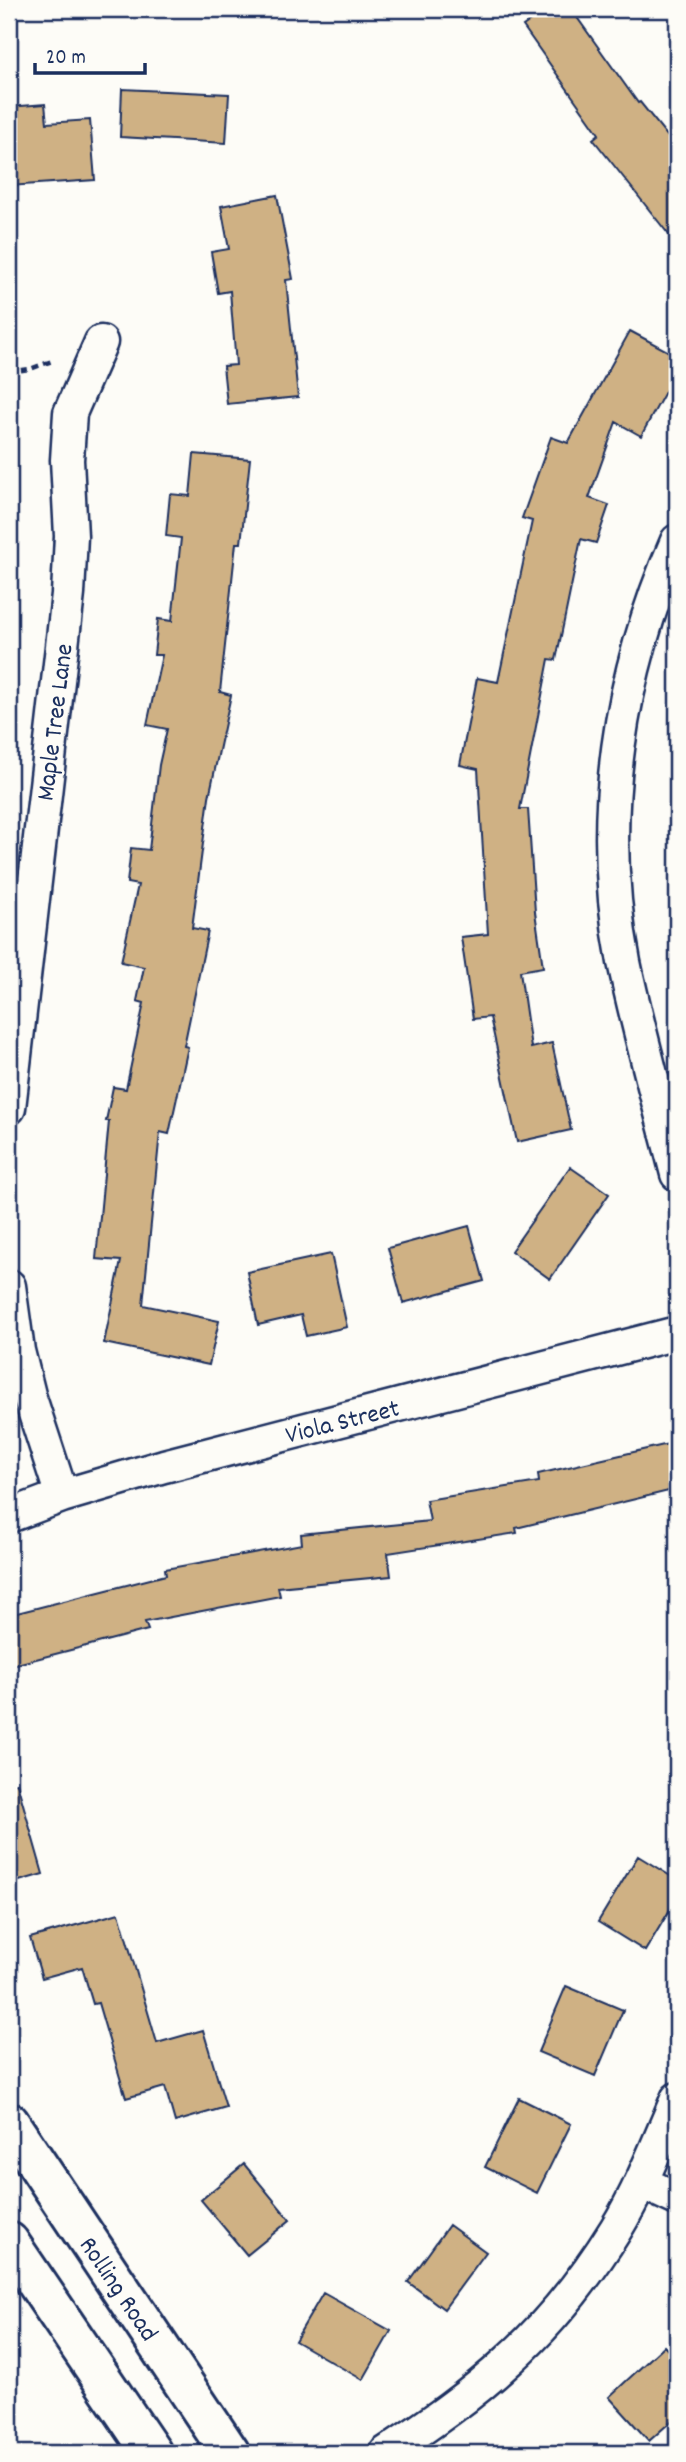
<svg xmlns="http://www.w3.org/2000/svg" width="686" height="2462" viewBox="0 0 686 2462" font-family="Dekko,sans-serif">
<style>
.building{fill:#cfb184;stroke:#1b2f5e;stroke-width:2}
.lines{fill:none;stroke-linecap:round;stroke-linejoin:round}
.minor-casing{stroke:#1b2f5e;stroke-width:37}
.primary-casing{stroke:#1b2f5e;stroke-width:44}
.path{stroke:#1b2f5e;stroke-width:4.5;stroke-dasharray:7 5;stroke-linecap:butt}
.minor{stroke:#fdfcf7;stroke-width:32}
.primary{stroke:#fdfcf7;stroke-width:38}
.labels{text-anchor:middle;stroke-width:5;stroke-linejoin:round;paint-order:stroke}
.street-label{font-size:26px;fill:#1b2f5e;stroke:#fdfcf7}
</style>
<rect width="100%" height="100%" fill="#fdfcf7"/>
<filter id="ink" filterUnits="userSpaceOnUse"><feTurbulence type="fractalNoise" baseFrequency=".0143" numOctaves="2"/><feDisplacementMap in="SourceGraphic" scale="14" xChannelSelector="R" yChannelSelector="G"/><feConvolveMatrix kernelMatrix="1 2 1 2 8 2 1 2 1" color-interpolation-filters="sRGB"/></filter>
<g filter="url(#ink)">
<path class="building" d="M 547,9 L 571,9 L 638,103 L 640,102 L 677,148 L 677,245 L 593,139 L 599,134 L 523,26 Z
M 122,89 L 229,94 L 226,143 L 120,137 Z
M 45,104 L 47,123 L 90,120 L 95,180 L 9,186 L 9,107 Z
M 277,195 L 293,279 L 286,280 L 298,397 L 227,404 L 223,366 L 236,365 L 230,291 L 218,293 L 211,252 L 229,249 L 221,206 Z
M 630,331 L 677,356 L 677,370 L 641,436 L 616,422 L 589,498 L 609,505 L 596,543 L 581,539 L 556,660 L 549,659 L 520,809 L 528,809 L 535,912 L 543,967 L 520,971 L 531,1048 L 552,1043 L 571,1130 L 517,1142 L 490,1017 L 473,1019 L 461,937 L 488,934 L 478,769 L 460,765 L 477,678 L 498,682 L 532,521 L 522,518 L 551,437 L 568,443 Z
M 194,454 L 250,459 L 241,543 L 236,543 L 220,692 L 231,695 L 209,797 L 192,928 L 208,931 L 184,1046 L 188,1047 L 169,1134 L 160,1132 L 143,1305 L 219,1321 L 209,1365 L 104,1343 L 121,1261 L 96,1259 L 109,1121 L 106,1121 L 113,1087 L 126,1089 L 144,1003 L 137,1001 L 144,967 L 121,962 L 138,885 L 127,883 L 131,848 L 149,850 L 159,765 L 167,729 L 147,725 L 162,655 L 154,655 L 158,619 L 172,621 L 181,538 L 166,536 L 170,494 L 190,496 Z
M 570,1167 L 609,1194 L 550,1279 L 511,1251 Z
M 469,1226 L 484,1281 L 403,1303 L 388,1248 Z
M 331,1254 L 347,1327 L 306,1336 L 301,1315 L 258,1325 L 247,1272 Z
M 677,1442 L 677,1489 L 516,1528 L 517,1533 L 388,1553 L 391,1576 L 278,1587 L 280,1596 L 145,1622 L 148,1630 L 9,1666 L 9,1615 L 166,1575 L 165,1569 L 302,1544 L 301,1534 L 430,1521 L 426,1500 L 539,1482 L 538,1474 Z
M 17,1783 L 43,1874 L 9,1884 L 9,1784 Z
M 638,1856 L 677,1880 L 677,1898 L 645,1951 L 598,1922 Z
M 119,1913 L 157,2043 L 203,2030 L 226,2107 L 175,2122 L 165,2087 L 126,2098 L 98,2003 L 93,2004 L 82,1967 L 42,1978 L 30,1938 Z
M 566,1986 L 623,2010 L 595,2076 L 538,2052 Z
M 519,2098 L 571,2124 L 537,2193 L 485,2167 Z
M 244,2164 L 290,2220 L 247,2255 L 201,2200 Z
M 449,2225 L 486,2252 L 444,2309 L 408,2282 Z
M 323,2293 L 391,2331 L 363,2380 L 295,2341 Z
M 664,2346 L 677,2360 L 677,2416 L 649,2441 L 609,2397 Z"/>
<g class="lines">
<defs>
<path id="minor" d="M 677,541 C 619,673 596,819 624,962 C 639,1033 659,1104 677,1174
M 9,1108 L 68,594 L 71,536 L 67,460 L 70,413 L 101,342
M 9,1286 L 18,1351 L 29,1395 L 62,1496
M 9,1516 L 62,1496 L 164,1466 L 677,1333
M 641,2182 L 677,2199
M 386,2453 C 428,2425 472,2395 509,2360 C 550,2323 587,2276 616,2229 C 641,2188 658,2143 677,2099"/>
<path id="primary" d="M 9,2122 L 230,2453
M 9,2242 L 152,2453"/>
</defs>
<use href="#minor" class="minor-casing"/>
<use href="#primary" class="primary-casing"/>
<path class="path" d="M 9,372 L 30,369 L 55,360"/>
<use href="#minor" class="minor"/>
<use href="#primary" class="primary"/>
</g>
</g>
<g class="labels">
<g class="street-label">
<text transform="translate(53 722) rotate(-83)" y="9">Maple Tree Lane</text>
<text transform="translate(342 1420) rotate(-14)" y="9">Viola Street</text>
<text transform="translate(120 2288) rotate(56)" y="9">Rolling Road</text>
</g>
</g>
<rect width="686" height="2462" fill="none" stroke="#fdfcf7" stroke-width="35"/>
<rect x="18" y="18" width="651" height="2427" fill="none" stroke="#1b2f5e" stroke-width="2.5" filter="url(#ink)"/>
<path d="M35 63v10h110v-10" fill="none" stroke="#1b2f5e" stroke-width="3.5"/>
<text x="46" y="63" font-size="21" fill="#1b2f5e" stroke="#fdfcf7" stroke-width="5" paint-order="stroke">20 m</text>
</svg>
